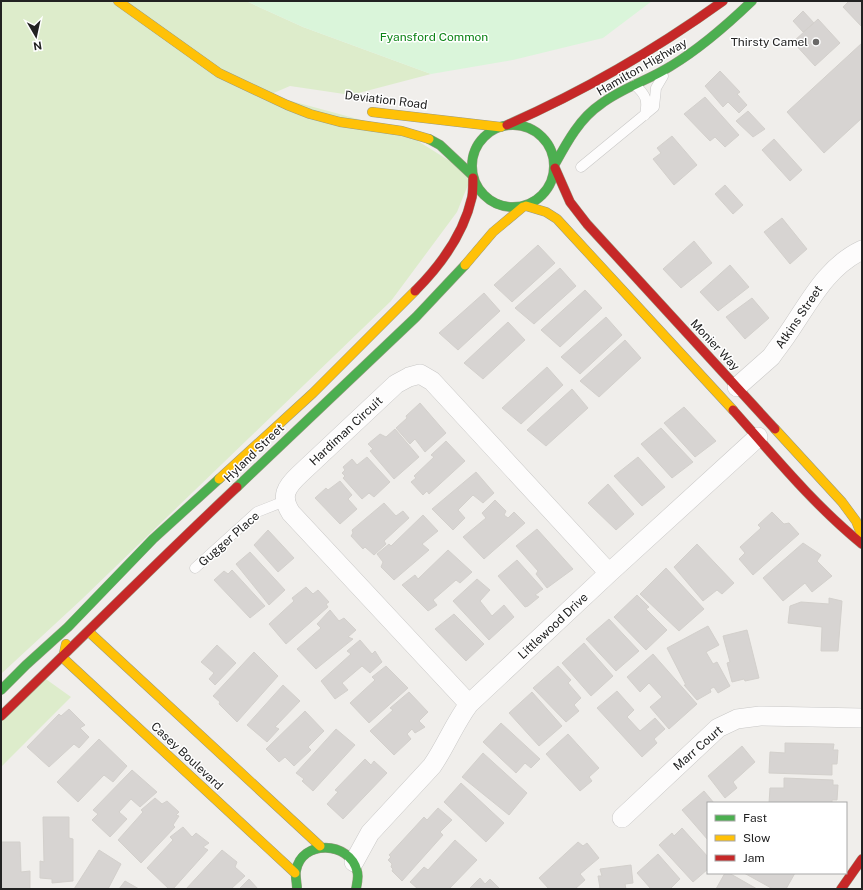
<svg xmlns="http://www.w3.org/2000/svg" width="863" height="890" viewBox="0 0 863 890" font-family="'Public Sans',sans-serif">
<style>
.grass{fill:#ddeccb}
.park{fill:#daf5da}
.building{fill:#d7d4d2;stroke:#d3d0cc}
.lines{fill:none;stroke-linecap:round;stroke-linejoin:round}
.lane-casing{stroke:#c9c8c7;stroke-width:11}
.street-casing{stroke:#c9c8c7;stroke-width:20}
.fast-casing{stroke:#999a82;stroke-width:10}
.slow-casing{stroke:#999a82;stroke-width:10}
.jam-casing{stroke:#999a82;stroke-width:10}
.lane{stroke:#fdfcfc;stroke-width:10}
.street{stroke:#fdfcfc;stroke-width:19}
.fast{stroke:#4caf50;stroke-width:9}
.slow{stroke:#ffc107;stroke-width:9}
.jam{stroke:#c62828;stroke-width:9}
.poi-dot{fill:#6a6968;stroke:#fff;stroke-width:1.5}
.labels{text-anchor:middle;stroke-width:3;stroke-linejoin:round;paint-order:stroke}
.park-label{font-size:12px;fill:#0c8416;stroke:#fff}
.poi-label{font-size:12px;fill:#222;stroke:#fff;text-anchor:end}
.street-label{font-size:12px;fill:#222;stroke:#fff}
</style>
<rect width="100%" height="100%" fill="#f0eeeb"/>
<path class="grass" d="M 1,1 L 246,1 L 303,27 L 431,74 L 351,95 L 290,86 L 269,95 L 402,131 L 472,175 L 457,212 L 391,301 L 81,600 L 1,674 Z
M 43,677 L 71,697 L 1,767 L 1,716 Z"/>
<path class="park" d="M 246,1 L 652,1 L 603,38 L 513,60 L 431,74 L 303,27 Z"/>
<path class="building" d="M 849,1 L 862,1 L 862,27 L 843,7 Z
M 803,11 L 814,23 L 803,32 L 793,21 Z
M 818,19 L 840,43 L 815,66 L 793,42 Z
M 862,43 L 862,118 L 824,153 L 787,112 Z
M 720,71 L 740,92 L 737,94 L 747,105 L 739,113 L 728,102 L 723,107 L 705,86 Z
M 705,97 L 739,135 L 725,147 L 715,137 L 710,141 L 684,114 Z
M 748,111 L 765,129 L 753,137 L 736,121 Z
M 672,136 L 697,165 L 674,185 L 653,159 L 661,153 L 657,148 Z
M 774,139 L 802,170 L 790,181 L 762,150 Z
M 725,185 L 743,205 L 733,214 L 715,194 Z
M 782,218 L 807,249 L 790,264 L 764,232 Z
M 694,241 L 712,263 L 681,288 L 663,269 Z
M 538,245 L 555,263 L 512,302 L 494,285 Z
M 730,265 L 749,287 L 718,311 L 700,292 Z
M 560,268 L 576,286 L 534,324 L 515,308 Z
M 585,290 L 602,308 L 560,347 L 541,330 Z
M 484,293 L 500,311 L 458,350 L 439,333 Z
M 752,298 L 769,318 L 745,339 L 726,317 Z
M 606,317 L 622,335 L 580,374 L 561,357 Z
M 508,322 L 525,340 L 483,379 L 464,363 Z
M 625,340 L 641,358 L 599,397 L 580,381 Z
M 547,367 L 563,385 L 521,424 L 502,408 Z
M 572,389 L 588,408 L 546,446 L 527,430 Z
M 420,403 L 446,433 L 425,452 L 415,439 L 410,444 L 396,428 L 407,418 L 406,416 Z
M 684,407 L 716,441 L 695,457 L 664,423 Z
M 661,428 L 693,462 L 672,478 L 641,444 Z
M 395,429 L 419,457 L 394,479 L 370,451 L 373,449 L 368,444 L 380,434 L 386,437 Z
M 446,441 L 465,461 L 429,494 L 427,491 L 423,495 L 411,482 L 416,478 L 414,476 L 434,457 L 431,455 Z
M 367,457 L 390,482 L 374,497 L 369,493 L 362,499 L 343,478 L 345,476 L 342,473 L 345,470 L 343,467 L 352,459 L 357,465 Z
M 638,457 L 665,487 L 642,506 L 614,476 Z
M 476,472 L 494,493 L 483,503 L 473,495 L 458,510 L 465,518 L 453,530 L 432,509 Z
M 340,481 L 352,495 L 348,499 L 357,509 L 340,524 L 315,498 L 326,488 L 328,490 Z
M 608,484 L 634,514 L 616,530 L 588,503 Z
M 495,500 L 506,511 L 504,515 L 508,518 L 514,512 L 525,523 L 484,559 L 463,537 L 486,518 L 482,513 Z
M 384,503 L 396,516 L 403,511 L 409,518 L 384,541 L 386,544 L 374,555 L 365,547 L 363,549 L 351,536 L 353,533 L 352,530 Z
M 772,512 L 784,524 L 789,523 L 799,534 L 753,575 L 739,559 L 745,553 L 740,547 L 761,528 L 758,525 Z
M 423,515 L 438,531 L 422,544 L 429,550 L 394,580 L 381,567 L 383,562 L 377,554 L 389,544 L 391,546 Z
M 537,529 L 573,569 L 547,588 L 536,574 L 538,571 L 516,546 Z
M 268,530 L 294,558 L 278,572 L 254,545 Z
M 803,543 L 821,555 L 817,561 L 832,576 L 812,592 L 805,583 L 783,601 L 763,578 Z
M 697,544 L 734,583 L 722,594 L 717,590 L 703,601 L 674,567 Z
M 448,550 L 472,572 L 460,583 L 456,580 L 433,600 L 437,605 L 428,611 L 402,585 L 415,575 L 418,579 Z
M 250,552 L 285,590 L 269,605 L 236,564 Z
M 517,560 L 543,589 L 535,595 L 539,597 L 528,606 L 525,607 L 498,576 Z
M 666,568 L 704,609 L 679,631 L 640,594 Z
M 232,570 L 265,606 L 250,618 L 214,580 L 224,571 L 228,574 Z
M 477,579 L 490,590 L 480,601 L 492,616 L 504,605 L 514,617 L 489,640 L 453,601 Z
M 306,587 L 313,594 L 318,590 L 329,602 L 326,604 L 328,607 L 286,644 L 269,624 L 294,601 L 292,598 Z
M 637,595 L 649,607 L 646,609 L 667,630 L 646,650 L 614,617 Z
M 829,598 L 842,601 L 838,651 L 821,651 L 822,627 L 788,623 L 790,606 L 801,602 L 829,604 Z
M 330,610 L 339,621 L 344,618 L 356,630 L 348,637 L 353,639 L 316,669 L 297,649 L 321,628 L 317,624 Z
M 454,614 L 484,644 L 466,661 L 435,629 Z
M 609,619 L 639,651 L 616,671 L 586,639 Z
M 708,626 L 719,645 L 706,652 L 713,664 L 717,662 L 730,686 L 718,693 L 714,687 L 710,689 L 711,692 L 697,700 L 684,685 L 686,685 L 667,648 Z
M 747,630 L 759,678 L 745,681 L 744,679 L 732,682 L 727,663 L 730,662 L 723,636 Z
M 360,640 L 372,654 L 375,651 L 382,662 L 370,673 L 362,666 L 342,683 L 348,690 L 335,699 L 321,681 L 351,654 L 347,651 Z
M 584,643 L 613,676 L 591,696 L 562,663 Z
M 217,645 L 236,663 L 215,685 L 209,679 L 214,673 L 201,662 Z
M 254,652 L 278,676 L 237,722 L 219,704 L 220,702 L 213,696 Z
M 653,654 L 697,704 L 669,729 L 650,707 L 662,697 L 649,683 L 640,692 L 627,677 Z
M 386,666 L 408,688 L 369,723 L 350,703 L 375,680 L 372,677 Z
M 558,666 L 571,680 L 568,683 L 581,698 L 574,705 L 579,711 L 566,722 L 533,688 Z
M 283,685 L 300,701 L 275,727 L 279,729 L 267,742 L 247,725 Z
M 617,691 L 634,710 L 627,717 L 640,731 L 655,718 L 665,729 L 654,739 L 657,743 L 642,757 L 597,708 Z
M 409,692 L 428,712 L 419,721 L 425,727 L 415,733 L 412,729 L 407,734 L 411,739 L 394,755 L 370,731 L 393,710 L 390,708 Z
M 532,692 L 562,726 L 539,746 L 509,713 Z
M 69,709 L 85,725 L 80,728 L 89,737 L 79,748 L 74,744 L 49,767 L 27,747 L 59,714 L 61,716 Z
M 305,711 L 324,731 L 308,747 L 311,750 L 294,766 L 285,757 L 279,762 L 266,749 Z
M 501,723 L 540,759 L 531,768 L 525,763 L 516,773 L 483,742 Z
M 336,729 L 355,745 L 313,791 L 302,781 L 304,779 L 296,773 Z
M 568,734 L 599,768 L 589,777 L 592,781 L 580,791 L 546,754 Z
M 99,739 L 127,766 L 113,782 L 104,775 L 78,802 L 57,782 Z
M 785,743 L 834,744 L 833,750 L 838,750 L 837,764 L 832,764 L 832,775 L 769,773 L 770,752 L 785,753 Z
M 742,746 L 755,762 L 733,782 L 737,788 L 725,798 L 708,776 Z
M 483,753 L 527,793 L 509,815 L 462,777 Z
M 365,759 L 371,765 L 374,761 L 387,773 L 343,819 L 327,804 L 338,792 L 335,790 Z
M 132,770 L 157,792 L 140,807 L 131,799 L 119,812 L 127,819 L 110,837 L 92,820 L 98,814 L 93,810 Z
M 784,778 L 833,780 L 833,785 L 838,785 L 837,800 L 832,800 L 832,803 L 769,803 L 770,788 L 784,788 Z
M 461,783 L 504,823 L 486,842 L 444,802 Z
M 704,791 L 714,803 L 708,803 L 708,840 L 682,810 Z
M 155,798 L 162,804 L 167,801 L 179,812 L 176,815 L 179,816 L 173,825 L 175,827 L 141,863 L 118,840 L 143,812 L 141,810 Z
M 438,808 L 452,820 L 440,832 L 443,835 L 402,881 L 392,871 L 393,869 L 391,867 L 392,864 L 388,860 L 391,857 L 389,855 L 424,817 L 427,820 Z
M 43,817 L 69,817 L 69,838 L 73,839 L 73,881 L 52,883 L 52,879 L 40,878 L 40,861 L 44,862 Z
M 183,827 L 192,837 L 196,833 L 209,843 L 203,847 L 208,850 L 173,889 L 169,889 L 147,868 L 173,840 L 170,837 Z
M 682,828 L 708,857 L 708,869 L 693,882 L 659,845 L 672,833 L 674,836 Z
M 455,840 L 477,860 L 449,889 L 418,889 L 410,882 L 424,867 L 428,870 Z
M 1,842 L 20,842 L 21,872 L 30,871 L 30,889 L 1,889 Z
M 578,842 L 583,846 L 587,843 L 599,858 L 580,874 L 585,880 L 575,889 L 549,889 L 539,878 Z
M 99,850 L 121,864 L 108,889 L 74,889 Z
M 222,850 L 237,862 L 235,867 L 245,876 L 231,889 L 186,889 Z
M 658,854 L 680,879 L 670,889 L 651,889 L 637,873 Z
M 631,865 L 633,883 L 625,884 L 626,889 L 596,889 L 600,888 L 598,876 L 602,876 L 600,869 Z
M 725,873 L 729,873 L 757,889 L 716,889 Z
M 744,873 L 795,873 L 786,889 L 773,889 Z
M 480,878 L 485,884 L 490,879 L 500,889 L 469,889 Z
M 249,879 L 258,889 L 239,889 Z
M 125,881 L 139,889 L 119,889 Z"/>
<g class="lines">
<defs>
<path id="lane" d="M 635,85 C 646,95 648,100 645,115
M 581,167 L 654,107 L 656,88 L 663,76
M 195,568 L 257,512 L 285,501"/>
<path id="street" d="M 737,387 L 771,357 L 776,350 C 804,315 820,270 862,250
M 469,704 L 291,513 C 280,496 286,487 300,474 L 396,384 L 409,377 L 420,374 L 432,381 L 609,573
M 622,818 L 718,728 L 737,719 L 760,716 L 862,718
M 354,862 L 370,833 L 432,766 C 446,746 454,724 469,704 L 609,573 L 758,437"/>
<path id="fast" d="M472 166a41 41 0 1 1 82 0a41 41 0 1 1-82 0Z
M 429,139 L 440,145 L 472,175
M 555,164 C 567,142 580,118 601,104 C 622,88 649,80 671,66 C 701,48 727,25 752,1
M 237,487 L 416,317 L 465,265
M 1,690 L 26,665 L 68,627 L 153,539 L 219,479
M 297,889 C 297,883 295,876 296,871 C 301,839 350,841 357,871 C 359,876 357,884 356,889"/>
<path id="slow" d="M 118,1 L 219,73 L 287,105 L 310,114 L 340,122 L 402,131 L 429,139
M 372,112 L 501,127
M 526,206 L 546,212 L 557,219 L 733,410
M 465,265 L 493,232 L 523,207
M 775,429 L 842,502 L 856,521 L 862,536
M 219,479 L 313,393 L 415,291
M 89,632 L 320,846
M 66,644 L 63,658 L 295,873"/>
<path id="jam" d="M 507,125 C 584,91 655,50 723,1
M 555,168 L 570,202 L 587,224 L 775,429
M 415,291 C 441,265 464,233 472,197 C 473,191 473,184 473,178
M 733,410 C 774,456 814,505 862,544
M 1,716 C 80,640 157,562 237,487
M 841,889 L 862,859"/>
</defs>
<use href="#lane" class="lane-casing"/>
<use href="#street" class="street-casing"/>
<use href="#fast" class="fast-casing"/>
<use href="#slow" class="slow-casing"/>
<use href="#jam" class="jam-casing"/>
<use href="#lane" class="lane"/>
<use href="#street" class="street"/>
<use href="#fast" class="fast"/>
<use href="#slow" class="slow"/>
<use href="#jam" class="jam"/>
</g>
<circle class="poi-dot" cx="816" cy="42" r="4"/>
<g class="labels">
<g class="park-label">
<text x="434" y="41">Fyansford Common</text>
</g>
<g class="poi-label">
<text x="808" y="46">Thirsty Camel</text>
</g>
<g class="street-label">
<text transform="translate(642 67) rotate(-30)" y="4">Hamilton Highway</text>
<text transform="translate(386 100) rotate(7)" y="4">Deviation Road</text>
<text transform="translate(799 317) rotate(-56)" y="4">Atkins Street</text>
<text transform="translate(715 345) rotate(47)" y="4">Monier Way</text>
<text transform="translate(346 431) rotate(-43)" y="4">Hardiman Circuit</text>
<text transform="translate(254 453) rotate(-44)" y="4">Hyland Street</text>
<text transform="translate(229 539) rotate(-41)" y="4">Gugger Place</text>
<text transform="translate(553 626) rotate(-43)" y="4">Littlewood Drive</text>
<text transform="translate(698 748) rotate(-41)" y="4">Marr Court</text>
<text transform="translate(187 756) rotate(43)" y="4">Casey Boulevard</text>
</g>
</g>
<rect width="863" height="890" fill="none" stroke="#222222" stroke-width="4"/>
<rect x="707" y="802" width="140" height="72" fill="#ffffff" stroke="#a7a7a7"/>
<rect x="715" y="815" width="20" height="6" fill="#4caf50" stroke="#a7a7a7"/>
<text x="743" y="822" font-size="12" fill="#222222">Fast</text>
<rect x="715" y="835" width="20" height="6" fill="#ffc107" stroke="#a7a7a7"/>
<text x="743" y="842" font-size="12" fill="#222222">Slow</text>
<rect x="715" y="855" width="20" height="6" fill="#c62828" stroke="#a7a7a7"/>
<text x="743" y="862" font-size="12" fill="#222222">Jam</text>
<g transform="translate(36 36) rotate(171)" stroke="#ffffff" stroke-width="3" paint-order="stroke">
<path d="M0-3L7 15L0 10L-7 15Z" fill="#222222"/>
<text y="-6" font-size="11" font-weight="bold" text-anchor="middle" fill="#222222">N</text>
</g>
</svg>
